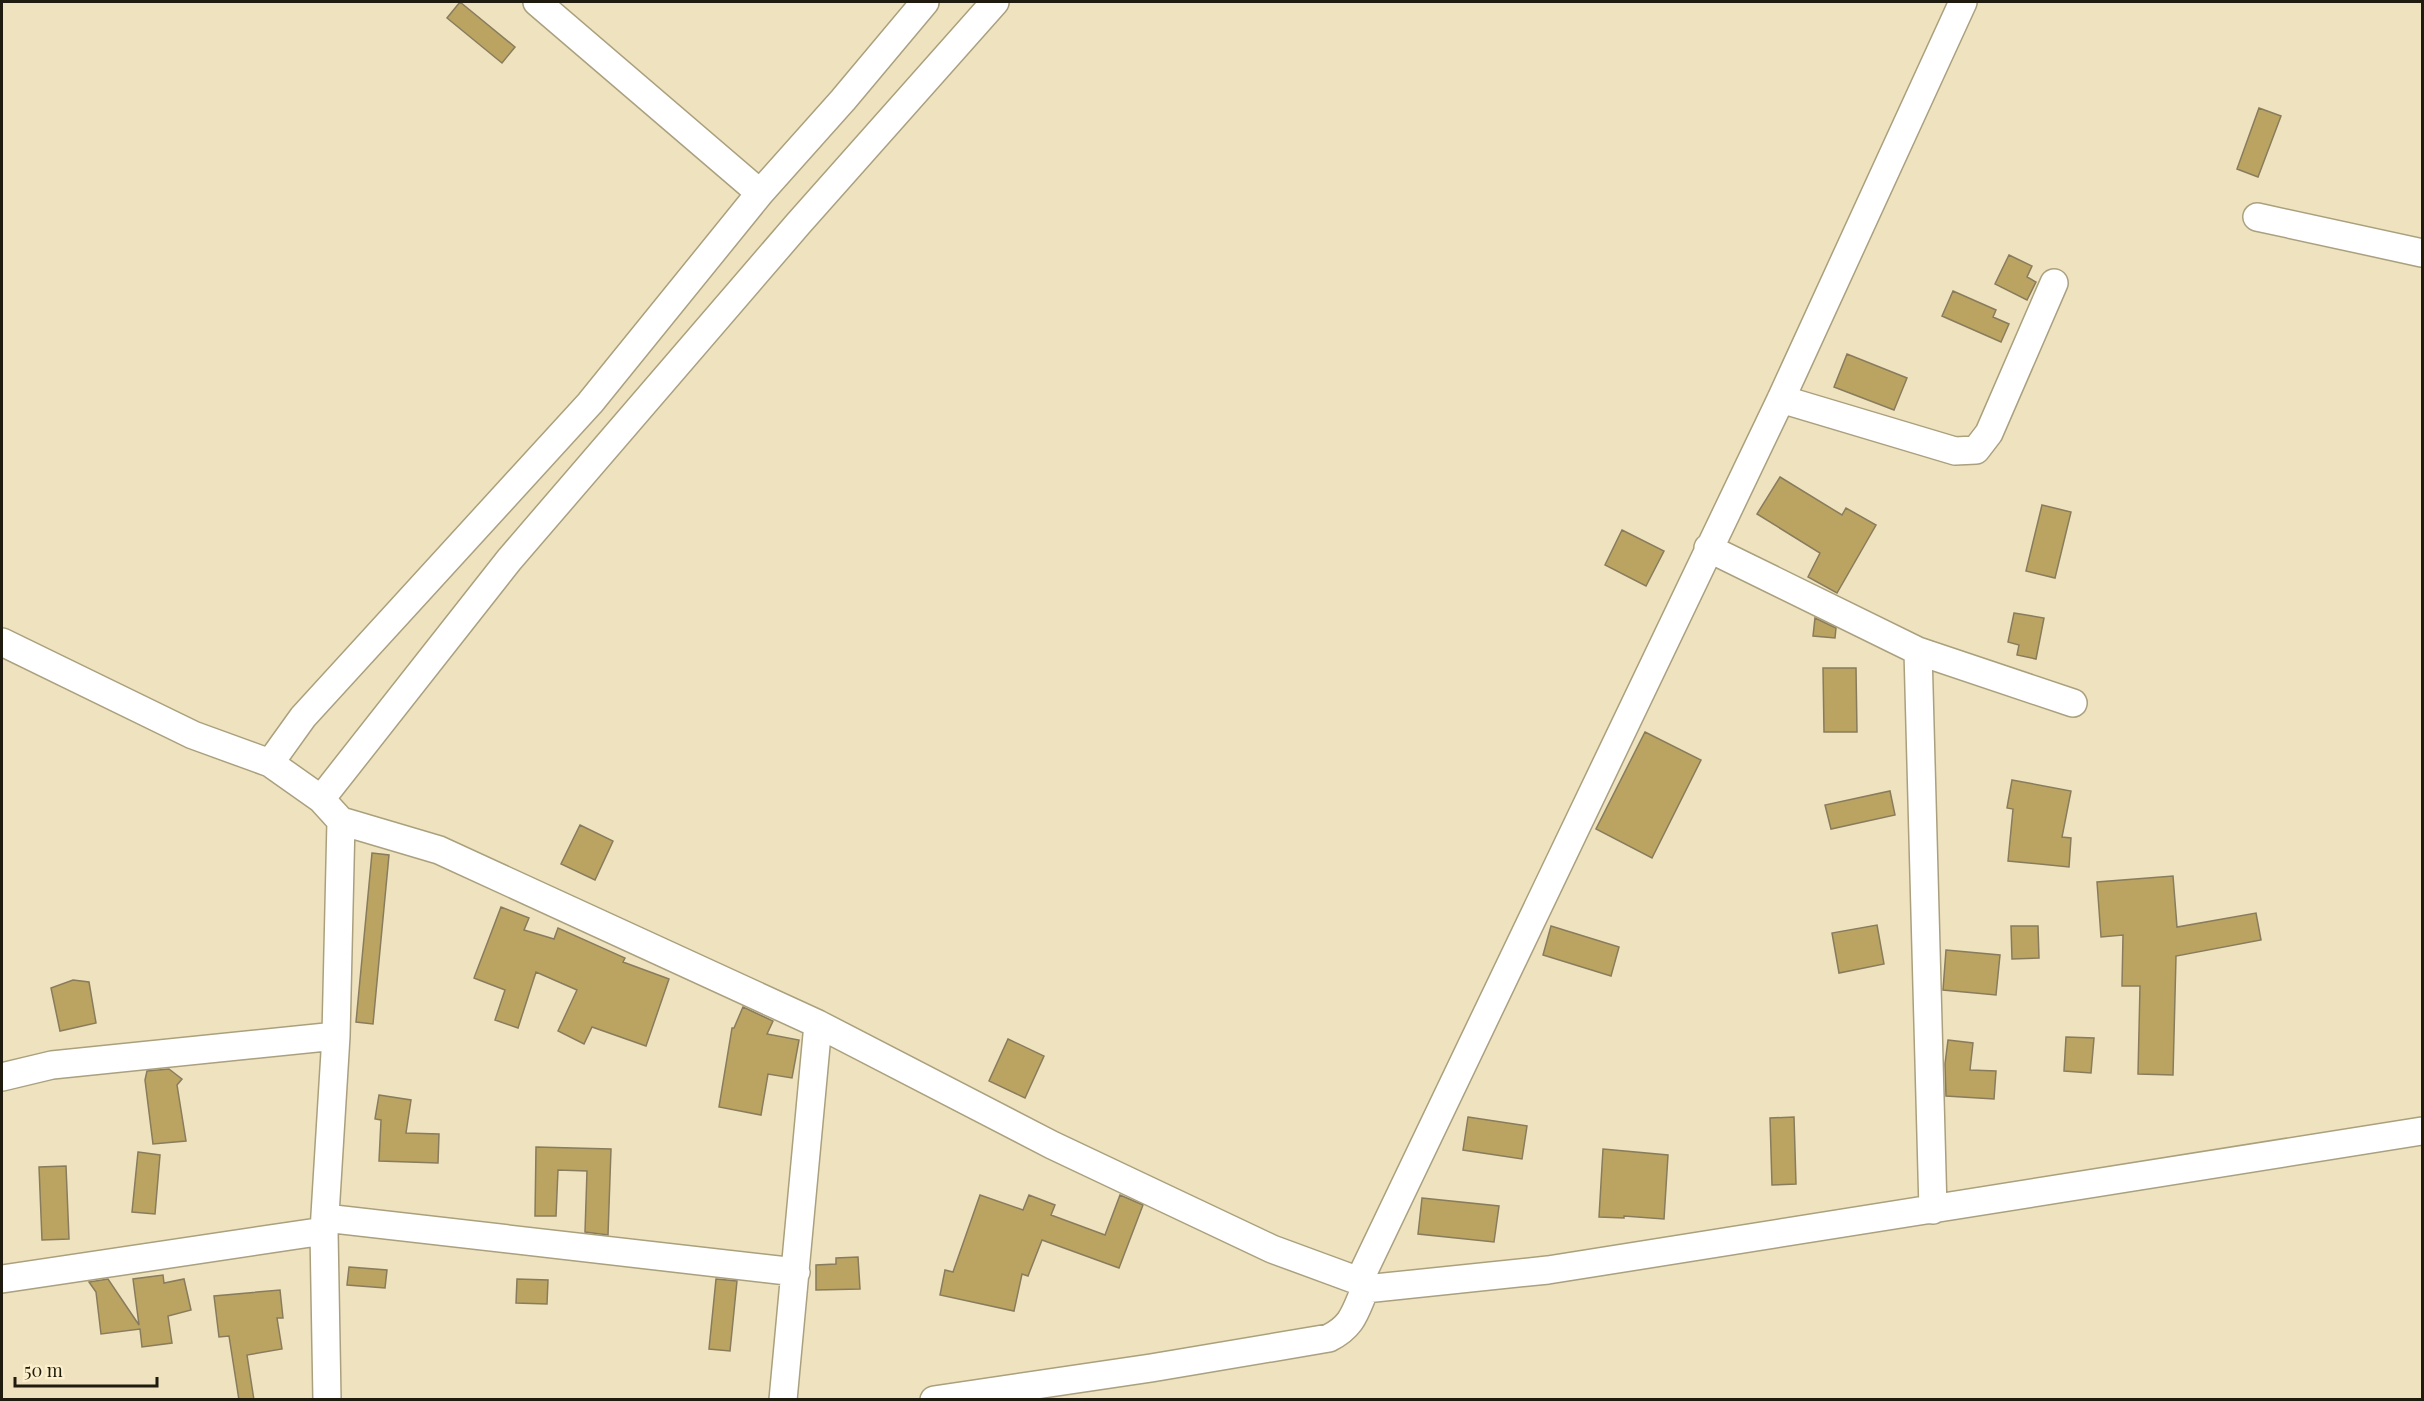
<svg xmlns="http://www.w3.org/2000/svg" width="2424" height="1401" viewBox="0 0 2424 1401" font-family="'Playfair Display',serif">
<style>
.building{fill:#bba462;stroke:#887c5c;stroke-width:1.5}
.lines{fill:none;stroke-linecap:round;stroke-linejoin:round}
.minor-casing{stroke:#aba07e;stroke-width:30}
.minor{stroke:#fff;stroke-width:27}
</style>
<rect width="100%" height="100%" fill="#eee2bf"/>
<path class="building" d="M 460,2 L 515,47 L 502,63 L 447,18 Z
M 2259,108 L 2281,116 L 2258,177 L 2237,169 Z
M 2009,255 L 2032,266 L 2027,277 L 2036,282 L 2027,300 L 1995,284 Z
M 1953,291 L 1996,310 L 1993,317 L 2009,324 L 2001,342 L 1942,316 Z
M 1847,354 L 1907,378 L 1894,410 L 1834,387 Z
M 1780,477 L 1842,515 L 1846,508 L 1876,525 L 1837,593 L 1808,577 L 1820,553 L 1757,514 Z
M 2042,505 L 2071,512 L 2055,578 L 2026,571 Z
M 1622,530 L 1664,551 L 1646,586 L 1605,565 Z
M 2014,613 L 2044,618 L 2036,659 L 2017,655 L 2019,645 L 2008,642 Z
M 1815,618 L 1836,628 L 1835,638 L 1813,636 Z
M 1823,668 L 1856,668 L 1857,732 L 1824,732 Z
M 1645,732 L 1701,760 L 1652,858 L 1596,829 Z
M 2012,780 L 2071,791 L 2062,837 L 2071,838 L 2069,867 L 2008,861 L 2013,809 L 2007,808 Z
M 1890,791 L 1895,815 L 1831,829 L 1825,805 Z
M 580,825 L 613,841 L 595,880 L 561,864 Z
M 372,853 L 389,855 L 373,1024 L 356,1022 Z
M 2173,876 L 2177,927 L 2256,913 L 2261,940 L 2176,956 L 2173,1075 L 2138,1074 L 2140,986 L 2122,986 L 2123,935 L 2101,937 L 2097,882 Z
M 501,907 L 529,918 L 524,930 L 554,939 L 558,928 L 625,958 L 623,962 L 669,979 L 646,1046 L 592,1027 L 584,1044 L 558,1031 L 577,990 L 536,972 L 518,1028 L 495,1020 L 505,990 L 474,978 Z
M 1877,925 L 1884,964 L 1839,973 L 1832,933 Z
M 1551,926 L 1619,947 L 1611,976 L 1543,955 Z
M 2011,926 L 2038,926 L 2039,958 L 2012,959 Z
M 1946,950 L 2000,955 L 1996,995 L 1943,990 Z
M 73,980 L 89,982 L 96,1023 L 60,1031 L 51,988 Z
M 743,1007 L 773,1021 L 767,1034 L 799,1040 L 792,1078 L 768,1074 L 761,1115 L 719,1107 L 732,1028 L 734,1028 Z
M 2066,1037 L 2094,1038 L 2091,1073 L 2064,1071 Z
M 1008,1039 L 1044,1056 L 1025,1098 L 989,1081 Z
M 1948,1040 L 1973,1043 L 1970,1070 L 1996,1071 L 1994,1099 L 1946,1096 L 1945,1064 Z
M 169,1069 L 182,1079 L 177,1085 L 186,1141 L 153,1144 L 145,1080 L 147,1071 Z
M 379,1095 L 411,1100 L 406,1133 L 439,1134 L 438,1163 L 379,1161 L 381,1120 L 375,1119 Z
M 1468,1117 L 1527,1126 L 1522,1159 L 1463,1150 Z
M 1794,1117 L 1796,1184 L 1772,1185 L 1770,1118 Z
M 536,1147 L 611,1149 L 608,1235 L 585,1232 L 587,1171 L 558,1170 L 556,1216 L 535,1216 Z
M 1603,1149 L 1668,1155 L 1664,1219 L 1624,1216 L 1624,1218 L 1599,1217 Z
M 138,1152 L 160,1155 L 155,1214 L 132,1212 Z
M 66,1166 L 69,1239 L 42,1240 L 39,1167 Z
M 980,1195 L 1023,1210 L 1029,1195 L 1055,1205 L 1051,1215 L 1105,1235 L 1120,1195 L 1143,1205 L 1119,1268 L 1042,1240 L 1028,1276 L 1022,1274 L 1014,1311 L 940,1295 L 945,1270 L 953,1272 Z
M 1422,1198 L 1499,1206 L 1494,1242 L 1418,1234 Z
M 858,1257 L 860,1289 L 816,1290 L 816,1265 L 836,1264 L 836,1258 Z
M 349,1267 L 387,1270 L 385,1288 L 347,1285 Z
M 163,1275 L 164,1283 L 184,1279 L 191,1310 L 168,1316 L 172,1343 L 142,1347 L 140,1329 L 101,1334 L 96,1292 L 89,1282 L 108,1279 L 139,1325 L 133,1279 Z
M 517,1279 L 548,1280 L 547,1304 L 516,1303 Z
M 716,1279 L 737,1281 L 730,1351 L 709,1349 Z
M 280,1290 L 283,1318 L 277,1318 L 282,1349 L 247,1355 L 254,1400 L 239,1400 L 229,1336 L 219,1337 L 214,1296 Z"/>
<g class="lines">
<defs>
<path id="minor" d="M 537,2 L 760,193
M 2257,217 L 2422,253
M 1781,399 L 1955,451 L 1976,450 L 1989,433 L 2054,283
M 1708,548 L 1918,651 L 2073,703
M 2,642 L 193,735 L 270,763 L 321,799 L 341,821 L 336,1036 L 324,1231 L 327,1400
M 1918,651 L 1933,1210
M 270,763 L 303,717 L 590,403 L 760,193 L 843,100 L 925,2
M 321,799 L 509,560 L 798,224 L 995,2
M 341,821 L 439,850 L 818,1024 L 1052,1145 L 1272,1249 L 1359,1281 L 1365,1289 C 1355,1312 1353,1326 1329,1338 L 1151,1368 L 934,1400
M 2,1077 L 52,1065 L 336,1036
M 325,1218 L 796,1272
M 2,1279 L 324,1231
M 1359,1281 L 1781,399 L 1963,2
M 1365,1289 L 1548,1270 L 2422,1131
M 783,1400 L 818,1024"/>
</defs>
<use href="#minor" class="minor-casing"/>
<use href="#minor" class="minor"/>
</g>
<rect width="2424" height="1401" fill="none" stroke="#1f1b0e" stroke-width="6"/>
<path d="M15 1377v9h142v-9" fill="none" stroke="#1f1b0e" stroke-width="3"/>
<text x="24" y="1377" font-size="18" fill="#1f1b0e" stroke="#fcefcc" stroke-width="4.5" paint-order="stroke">50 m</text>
</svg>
